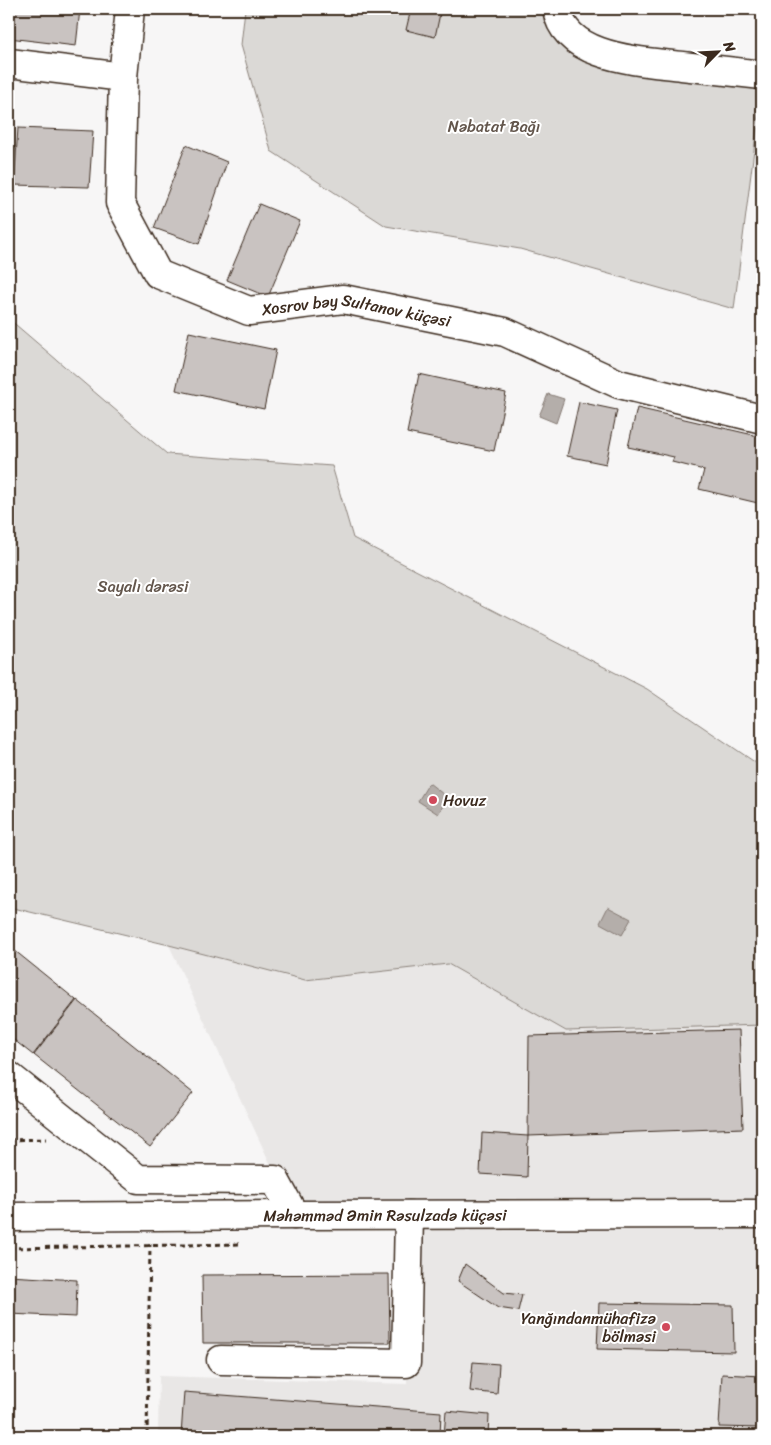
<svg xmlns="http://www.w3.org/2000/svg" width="771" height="1445" viewBox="0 0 771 1445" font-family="Sriracha,sans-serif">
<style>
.built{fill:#e9e7e6}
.green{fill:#dbd9d6;stroke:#8b827a}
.water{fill:#b4aeaa;stroke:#847972}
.building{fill:#c9c3c1;stroke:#3b2a1e}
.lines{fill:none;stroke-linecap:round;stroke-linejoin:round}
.minor-casing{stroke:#3b2a1e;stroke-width:31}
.major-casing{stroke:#3b2a1e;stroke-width:31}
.path{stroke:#3b2a1e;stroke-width:3;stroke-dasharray:5 4;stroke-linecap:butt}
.minor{stroke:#fff;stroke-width:28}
.major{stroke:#fff;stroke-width:28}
.poi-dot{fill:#d1495b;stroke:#fff;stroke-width:2}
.labels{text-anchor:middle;stroke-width:4;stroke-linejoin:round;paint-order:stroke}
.park-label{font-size:16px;fill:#63564c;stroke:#fff}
.street-label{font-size:16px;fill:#3b2a1e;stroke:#fff}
.poi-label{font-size:16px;fill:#3b2a1e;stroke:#fff;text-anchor:start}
</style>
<rect width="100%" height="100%" fill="#f7f6f6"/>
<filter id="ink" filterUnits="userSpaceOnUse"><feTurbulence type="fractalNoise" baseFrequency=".02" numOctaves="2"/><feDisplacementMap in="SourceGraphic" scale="10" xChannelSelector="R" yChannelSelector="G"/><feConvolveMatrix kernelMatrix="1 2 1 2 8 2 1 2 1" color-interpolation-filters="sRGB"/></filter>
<g filter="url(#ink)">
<path class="built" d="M 169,945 L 305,980 L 448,964 L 566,1031 L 762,1025 L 762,1436 L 158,1436 L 159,1376 L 407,1384 L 409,1215 L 294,1215 Z"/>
<path class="green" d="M 245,9 L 557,9 L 572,37 L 762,86 L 734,309 L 520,249 L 386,226 L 271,151 L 241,45 Z
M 9,319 L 167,454 L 332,466 L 353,538 L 647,689 L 762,767 L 762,1025 L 566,1031 L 448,964 L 305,980 L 169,945 L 9,907 Z"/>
<path class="water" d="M 548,394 L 564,399 L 556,423 L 539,416 Z
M 429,783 L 448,798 L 438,814 L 418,801 Z
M 608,907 L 631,919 L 622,935 L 600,923 Z"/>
<path class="building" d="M 9,9 L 80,9 L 76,46 L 9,38 Z
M 411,9 L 441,9 L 435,37 L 406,30 Z
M 18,128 L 93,131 L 89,187 L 14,185 Z
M 186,145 L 227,162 L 199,244 L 154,228 Z
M 259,204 L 300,221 L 268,297 L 227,280 Z
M 189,332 L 276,350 L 264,409 L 176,390 Z
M 419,374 L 506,393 L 494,451 L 407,433 Z
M 579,402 L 617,410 L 606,464 L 567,456 Z
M 637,408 L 762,437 L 762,504 L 699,489 L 704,470 L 672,462 L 674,457 L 628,447 Z
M 9,946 L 76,1000 L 33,1055 L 9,1036 Z
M 77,1000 L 193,1093 L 150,1147 L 34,1055 Z
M 739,1030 L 743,1128 L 528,1136 L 529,1036 Z
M 482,1133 L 528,1136 L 527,1177 L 480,1174 Z
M 465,1264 L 504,1293 L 522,1295 L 518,1311 L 498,1308 L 458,1281 Z
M 389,1274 L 390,1343 L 203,1343 L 202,1275 Z
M 9,1276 L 77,1280 L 76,1317 L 9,1314 Z
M 599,1303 L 733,1305 L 734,1352 L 597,1349 Z
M 473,1362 L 499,1364 L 497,1394 L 470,1391 Z
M 722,1374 L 762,1376 L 762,1428 L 719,1427 Z
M 184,1392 L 441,1412 L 440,1436 L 181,1436 Z
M 446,1411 L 489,1415 L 488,1436 L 444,1436 Z"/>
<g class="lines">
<defs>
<g id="minor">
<path id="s1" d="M 130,9 L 123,77 L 120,203 L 158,274 L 249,311 L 343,299 L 505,332 L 619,384 L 762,419"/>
<path d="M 557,9 C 565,59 642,61 682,66 C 708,69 735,72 762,75"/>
<path d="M 9,63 L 123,77"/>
<path d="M 9,1076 L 138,1179 L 275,1180 L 294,1215"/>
<path d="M 221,1360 L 406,1363 L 409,1215"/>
</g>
<g id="major">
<path id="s2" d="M 9,1217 L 294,1215 L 762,1214"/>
</g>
</defs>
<use href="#minor" class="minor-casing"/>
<use href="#major" class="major-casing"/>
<path class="path" d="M 9,1140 L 46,1139
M 9,1248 L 242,1244
M 147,1436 L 150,1244"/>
<use href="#minor" class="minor"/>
<use href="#major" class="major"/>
</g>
</g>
<g class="poi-dot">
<circle cx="433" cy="800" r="5"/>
<circle cx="666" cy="1327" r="5"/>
</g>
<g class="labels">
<g class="park-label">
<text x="494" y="132">Nəbatat Bağı</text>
<text x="143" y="592">Sayalı dərəsi</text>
</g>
<g class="street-label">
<text dy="6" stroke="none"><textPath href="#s1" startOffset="482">Xosrov bəy Sultanov küçəsi</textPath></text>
<text dy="6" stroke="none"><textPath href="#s2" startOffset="376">Məhəmməd Əmin Rəsulzadə küçəsi</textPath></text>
</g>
<g class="poi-label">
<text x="443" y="806">Hovuz</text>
<text x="656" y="1324" text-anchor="end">Yanğındanmühafizə<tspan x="656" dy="18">bölməsi</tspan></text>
</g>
</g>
<rect width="771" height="1445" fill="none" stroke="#fff" stroke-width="30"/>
<rect x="15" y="15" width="741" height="1415" fill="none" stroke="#3b2a1e" stroke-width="2" filter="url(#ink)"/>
<g transform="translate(718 52) rotate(66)" stroke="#ffffff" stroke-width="4" paint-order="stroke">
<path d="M0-4L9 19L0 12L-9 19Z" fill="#3b2a1e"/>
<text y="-8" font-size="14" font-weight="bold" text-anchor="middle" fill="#3b2a1e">N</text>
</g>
</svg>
